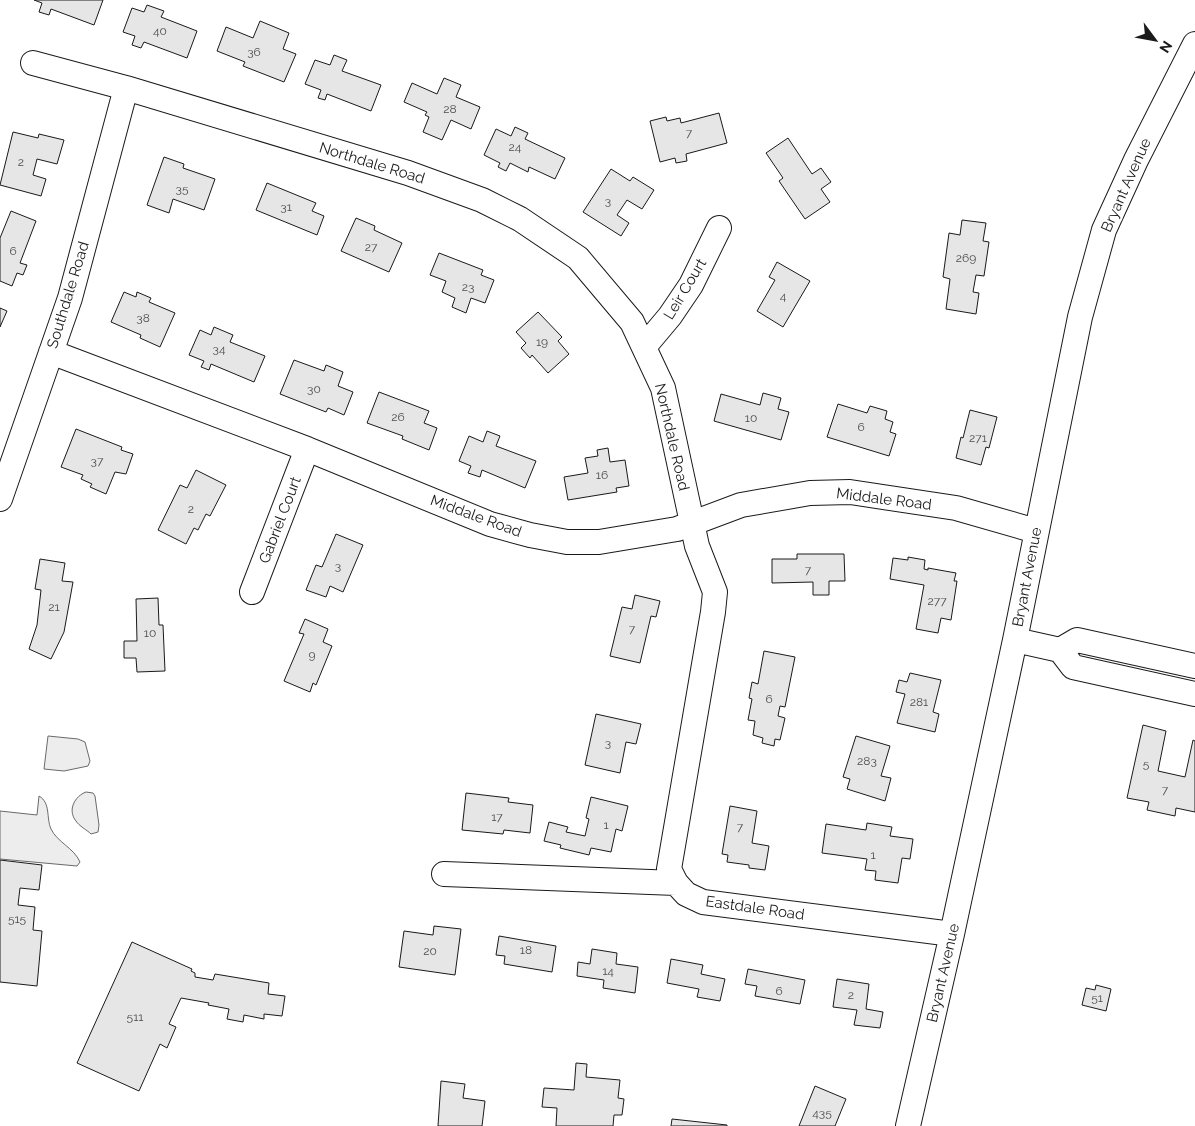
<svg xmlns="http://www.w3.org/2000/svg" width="1195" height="1126" viewBox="0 0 1195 1126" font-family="Raleway,sans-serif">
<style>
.green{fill:#ededed;stroke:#6a6a6a}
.building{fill:#e6e6e6;stroke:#1a1a1a}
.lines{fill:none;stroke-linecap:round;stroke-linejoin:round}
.minor-casing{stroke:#1a1a1a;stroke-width:26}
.minor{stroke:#fff;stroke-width:24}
.labels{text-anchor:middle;stroke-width:4;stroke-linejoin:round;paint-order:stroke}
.number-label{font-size:12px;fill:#4d4d4d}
.street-label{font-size:15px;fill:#1a1a1a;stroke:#fff}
</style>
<rect width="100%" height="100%" fill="#fff"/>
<path class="green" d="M 48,736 L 78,739 L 85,742 L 90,761 L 88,766 L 64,771 L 44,769 Z
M 86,792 L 93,793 L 95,796 L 99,825 L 98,832 L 91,834 C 87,830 79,826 76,821 C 67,810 75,796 86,792 Z
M 39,796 C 51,803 46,818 51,829 C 57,842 74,848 80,862 L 77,866 L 0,859 L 0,811 L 37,815 Z"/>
<path class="building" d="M 34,0 L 103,0 L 94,25 L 51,9 L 49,15 L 39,12 L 42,3 Z
M 147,5 L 164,11 L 161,17 L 197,31 L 187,58 L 144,42 L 141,48 L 132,45 L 135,36 L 123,32 L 132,8 L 144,12 Z
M 260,21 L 289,33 L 283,49 L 296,54 L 284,82 L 243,66 L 245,62 L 217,51 L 226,27 L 253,38 Z
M 334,55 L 347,60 L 342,71 L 381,85 L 371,111 L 327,94 L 325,100 L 318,98 L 321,90 L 305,84 L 315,60 L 330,65 Z
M 444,78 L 461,85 L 456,97 L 480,107 L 471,129 L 451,120 L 442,140 L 423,132 L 429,117 L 425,115 L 427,112 L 404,102 L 412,83 L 437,94 Z
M 719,113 L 727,143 L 686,154 L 687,161 L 676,163 L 675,158 L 660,162 L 650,121 L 666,117 L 667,121 L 680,118 L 681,123 Z
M 515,127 L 528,133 L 525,139 L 565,158 L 555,179 L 529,167 L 528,172 L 510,163 L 506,171 L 498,167 L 500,163 L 484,155 L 496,129 L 511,136 Z
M 13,132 L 38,138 L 39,134 L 64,140 L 57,164 L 37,159 L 33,175 L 46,179 L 41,196 L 0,185 Z
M 788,138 L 812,174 L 821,168 L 831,182 L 821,189 L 830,202 L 805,219 L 779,181 L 783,178 L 766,153 Z
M 164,157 L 184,164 L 183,168 L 215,179 L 204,210 L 173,199 L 169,213 L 147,205 Z
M 611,169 L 630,181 L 633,177 L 654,190 L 642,209 L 627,200 L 617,215 L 629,223 L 621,236 L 583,212 Z
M 267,183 L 316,203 L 312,211 L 324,216 L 317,235 L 256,210 Z
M 11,211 L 36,221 L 20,263 L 27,265 L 23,275 L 17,273 L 12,286 L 0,281 L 0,238 Z
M 356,218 L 375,226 L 374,230 L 402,243 L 389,272 L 341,251 Z
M 962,220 L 986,223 L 983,241 L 989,242 L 984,276 L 976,275 L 973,292 L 979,293 L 976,314 L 946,309 L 950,279 L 943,277 L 949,233 L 960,235 Z
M 439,253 L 483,270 L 481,275 L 494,280 L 485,303 L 471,298 L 466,313 L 452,307 L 455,298 L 442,292 L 446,281 L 430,275 Z
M 777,262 L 810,281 L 783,327 L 757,311 L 775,280 L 769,277 Z
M 124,292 L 136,297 L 137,292 L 151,298 L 149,302 L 175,313 L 160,347 L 140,338 L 141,335 L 111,322 Z
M 0,308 L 7,311 L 0,327 Z
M 538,312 L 562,337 L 558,341 L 569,354 L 548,373 L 532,355 L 530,358 L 521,348 L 526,343 L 516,332 Z
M 214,327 L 233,335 L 230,342 L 265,356 L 254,382 L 211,364 L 209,370 L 201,367 L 204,361 L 189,355 L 200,330 L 211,335 Z
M 294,360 L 324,371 L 326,365 L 343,372 L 338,386 L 353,392 L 344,415 L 328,408 L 326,412 L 280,394 Z
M 379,392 L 429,411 L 424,423 L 437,428 L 429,450 L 402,439 L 403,436 L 367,423 Z
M 763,393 L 781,398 L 778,409 L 789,412 L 781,440 L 714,421 L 721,394 L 760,405 Z
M 838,404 L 867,413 L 870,406 L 887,411 L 885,419 L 893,422 L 890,432 L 896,434 L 889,456 L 827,437 Z
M 970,410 L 997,417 L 989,448 L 986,447 L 981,465 L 956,458 L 961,437 L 963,438 Z
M 76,429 L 122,447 L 121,450 L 133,454 L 126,474 L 115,472 L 106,494 L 90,487 L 92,484 L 81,479 L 83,475 L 61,467 Z
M 487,431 L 500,436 L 496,446 L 536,461 L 525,488 L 482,470 L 480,477 L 468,473 L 471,466 L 459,461 L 469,436 L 483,442 Z
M 608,448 L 610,462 L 625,460 L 629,486 L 616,488 L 617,492 L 568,500 L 564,477 L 588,473 L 585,458 L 598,456 L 597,450 Z
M 196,470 L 226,485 L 210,516 L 206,514 L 198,530 L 194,528 L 186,544 L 158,530 L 180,485 L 187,488 Z
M 336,534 L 363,545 L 343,592 L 330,586 L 326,597 L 306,590 L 316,565 L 322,567 Z
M 797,554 L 844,554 L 845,581 L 829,581 L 829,595 L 813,595 L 813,582 L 772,583 L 772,559 L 797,559 Z
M 908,557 L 925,560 L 924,569 L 928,570 L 928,568 L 956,573 L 954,581 L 957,581 L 951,620 L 941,618 L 938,633 L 916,629 L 924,585 L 890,579 L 893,558 L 908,560 Z
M 40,559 L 65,563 L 62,581 L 73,582 L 64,632 L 51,659 L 29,649 L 37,625 L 41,590 L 35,589 Z
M 635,595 L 660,601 L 656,617 L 651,616 L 640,663 L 610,656 L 622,607 L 632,609 Z
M 158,598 L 159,625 L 163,625 L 165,671 L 137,672 L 136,658 L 124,658 L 124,641 L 137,641 L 136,599 Z
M 305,619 L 328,629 L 323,642 L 332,646 L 316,685 L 313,683 L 310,692 L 284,681 L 304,634 L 299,633 Z
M 764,651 L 795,657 L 785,707 L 780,706 L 778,716 L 785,718 L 780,740 L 775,739 L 774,746 L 762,743 L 763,738 L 753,735 L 755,721 L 748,720 L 752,699 L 749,698 L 752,682 L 758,684 Z
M 910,673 L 941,680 L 933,712 L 939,714 L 935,732 L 897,723 L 905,694 L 896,692 L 899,680 L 907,682 Z
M 596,714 L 641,724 L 636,744 L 626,742 L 620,773 L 585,765 Z
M 1143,725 L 1166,731 L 1158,771 L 1185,777 L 1193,740 L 1195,741 L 1195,812 L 1176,808 L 1175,816 L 1147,810 L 1149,802 L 1127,798 Z
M 856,736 L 890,746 L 881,776 L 891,778 L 885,801 L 847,789 L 850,779 L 843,777 Z
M 466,793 L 509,798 L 508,802 L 533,805 L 530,833 L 504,830 L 503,834 L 462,830 Z
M 591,797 L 628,806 L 622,831 L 616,829 L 611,852 L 591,848 L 589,855 L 560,848 L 561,845 L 544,841 L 549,822 L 568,827 L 566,832 L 585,836 L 589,819 L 586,818 Z
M 730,806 L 757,811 L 752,843 L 769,846 L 765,870 L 749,868 L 749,865 L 727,862 L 728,855 L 722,854 Z
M 867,823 L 892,827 L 890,836 L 913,839 L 910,859 L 902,858 L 898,883 L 875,880 L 876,871 L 865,870 L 867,859 L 822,853 L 826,824 L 866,830 Z
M 0,860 L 42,865 L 39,890 L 20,888 L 18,905 L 35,907 L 33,930 L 42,931 L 37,986 L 0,982 Z
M 434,926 L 461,929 L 455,975 L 399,967 L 404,931 L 433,935 Z
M 499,936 L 556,946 L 552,972 L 504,964 L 505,956 L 496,955 Z
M 132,942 L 192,969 L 191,971 L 195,973 L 195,977 L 213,980 L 215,974 L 269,983 L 268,994 L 285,996 L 282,1016 L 264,1014 L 264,1019 L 244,1015 L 243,1022 L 227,1019 L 229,1009 L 208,1005 L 209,1003 L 181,998 L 169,1024 L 176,1027 L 167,1048 L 160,1044 L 139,1091 L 77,1063 Z
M 592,949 L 617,953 L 616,964 L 638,967 L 635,993 L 603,988 L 604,980 L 577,976 L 578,962 L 590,964 Z
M 671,959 L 703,965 L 701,974 L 725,979 L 720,1001 L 697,997 L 699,989 L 667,983 Z
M 748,969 L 805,980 L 800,1004 L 755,996 L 757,986 L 745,984 Z
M 837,979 L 869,984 L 866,1009 L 883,1012 L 880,1028 L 854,1025 L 857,1010 L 833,1007 Z
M 1096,985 L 1111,989 L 1106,1011 L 1082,1005 L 1086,988 L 1095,990 Z
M 576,1063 L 587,1064 L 586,1077 L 620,1080 L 618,1098 L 624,1099 L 622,1115 L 614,1115 L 613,1126 L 556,1126 L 557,1108 L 542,1107 L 544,1088 L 574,1090 Z
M 441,1081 L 465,1084 L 463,1098 L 485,1101 L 482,1126 L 438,1126 Z
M 815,1086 L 846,1099 L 835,1126 L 799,1126 Z
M 672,1119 L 727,1125 L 727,1126 L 671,1126 Z"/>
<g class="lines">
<defs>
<path id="minor" d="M 33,63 L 126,88 L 408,173 L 482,200 L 520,219 L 578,258 L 632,322 L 663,388 L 697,546 L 715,592 L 713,612 L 669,869 L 676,883
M 644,347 L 670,316 L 691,285 L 719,228
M 51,352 L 307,449 L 490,524 L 530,535 L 567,542 L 599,542 L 677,529 L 741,505 L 810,493 L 850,492 L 956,508 L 1036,531
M 0,499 L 70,298 L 126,88
M 252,592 L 307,449
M 1015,640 L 1060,650 L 1073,667 L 1195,694
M 1060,650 L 1077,640 L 1195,666
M 444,874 L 676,883 L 686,894 L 703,902 L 952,934
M 908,1126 L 952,934 L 1015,640 L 1080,317 L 1104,230 L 1136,160 L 1195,44"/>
</defs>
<use href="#minor" class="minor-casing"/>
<use href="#minor" class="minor"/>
</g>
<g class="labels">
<g class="number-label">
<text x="160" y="35">40</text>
<text x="254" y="56">36</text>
<text x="450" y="113">28</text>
<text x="689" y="137">7</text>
<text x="515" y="151">24</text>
<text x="21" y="166">2</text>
<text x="182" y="193">35</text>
<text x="608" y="205">3</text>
<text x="286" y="211">31</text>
<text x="371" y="251">27</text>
<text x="13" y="255">6</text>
<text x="966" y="262">269</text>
<text x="468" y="291">23</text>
<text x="783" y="300">4</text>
<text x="143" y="322">38</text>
<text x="542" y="346">19</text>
<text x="219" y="353">34</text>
<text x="314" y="393">30</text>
<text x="398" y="421">26</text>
<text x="751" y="422">10</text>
<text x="861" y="431">6</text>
<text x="978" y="442">271</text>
<text x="97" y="465">37</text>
<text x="602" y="479">16</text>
<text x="191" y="513">2</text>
<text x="338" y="570">3</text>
<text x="808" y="574">7</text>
<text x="937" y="605">277</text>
<text x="54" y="611">21</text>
<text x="632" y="633">7</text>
<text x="150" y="637">10</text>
<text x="312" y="659">9</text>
<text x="769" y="703">6</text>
<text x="919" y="706">281</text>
<text x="608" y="747">3</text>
<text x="867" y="765">283</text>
<text x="1146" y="768">5</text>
<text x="1165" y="794">7</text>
<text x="497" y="821">17</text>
<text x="606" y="829">1</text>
<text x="740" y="831">7</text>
<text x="873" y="859">1</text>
<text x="17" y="923">515</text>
<text x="526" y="954">18</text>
<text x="430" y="955">20</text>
<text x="608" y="975">14</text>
<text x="779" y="995">6</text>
<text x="851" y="999">2</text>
<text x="1097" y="1002">51</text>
<text x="135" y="1021">511</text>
<text x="822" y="1117">435</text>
</g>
<g class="street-label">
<text transform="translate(372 163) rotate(17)" y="5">Northdale Road</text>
<text transform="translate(1126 185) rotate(-66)" y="5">Bryant Avenue</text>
<text transform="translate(685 289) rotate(-59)" y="5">Leir Court</text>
<text transform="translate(68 295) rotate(-73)" y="5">Southdale Road</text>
<text transform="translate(672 437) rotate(77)" y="5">Northdale Road</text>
<text transform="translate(884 499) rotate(7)" y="5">Middale Road</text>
<text transform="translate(476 516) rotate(20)" y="5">Middale Road</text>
<text transform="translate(280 520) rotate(-69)" y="5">Gabriel Court</text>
<text transform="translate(1027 577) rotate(-79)" y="5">Bryant Avenue</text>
<text transform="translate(755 908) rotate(8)" y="5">Eastdale Road</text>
<text transform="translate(943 973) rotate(-77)" y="5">Bryant Avenue</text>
</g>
</g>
<g transform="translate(1155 40) rotate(122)" stroke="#ffffff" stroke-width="4" paint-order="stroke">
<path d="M0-4L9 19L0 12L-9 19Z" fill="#1a1a1a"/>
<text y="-8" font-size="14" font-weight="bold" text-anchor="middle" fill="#1a1a1a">N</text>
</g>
</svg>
